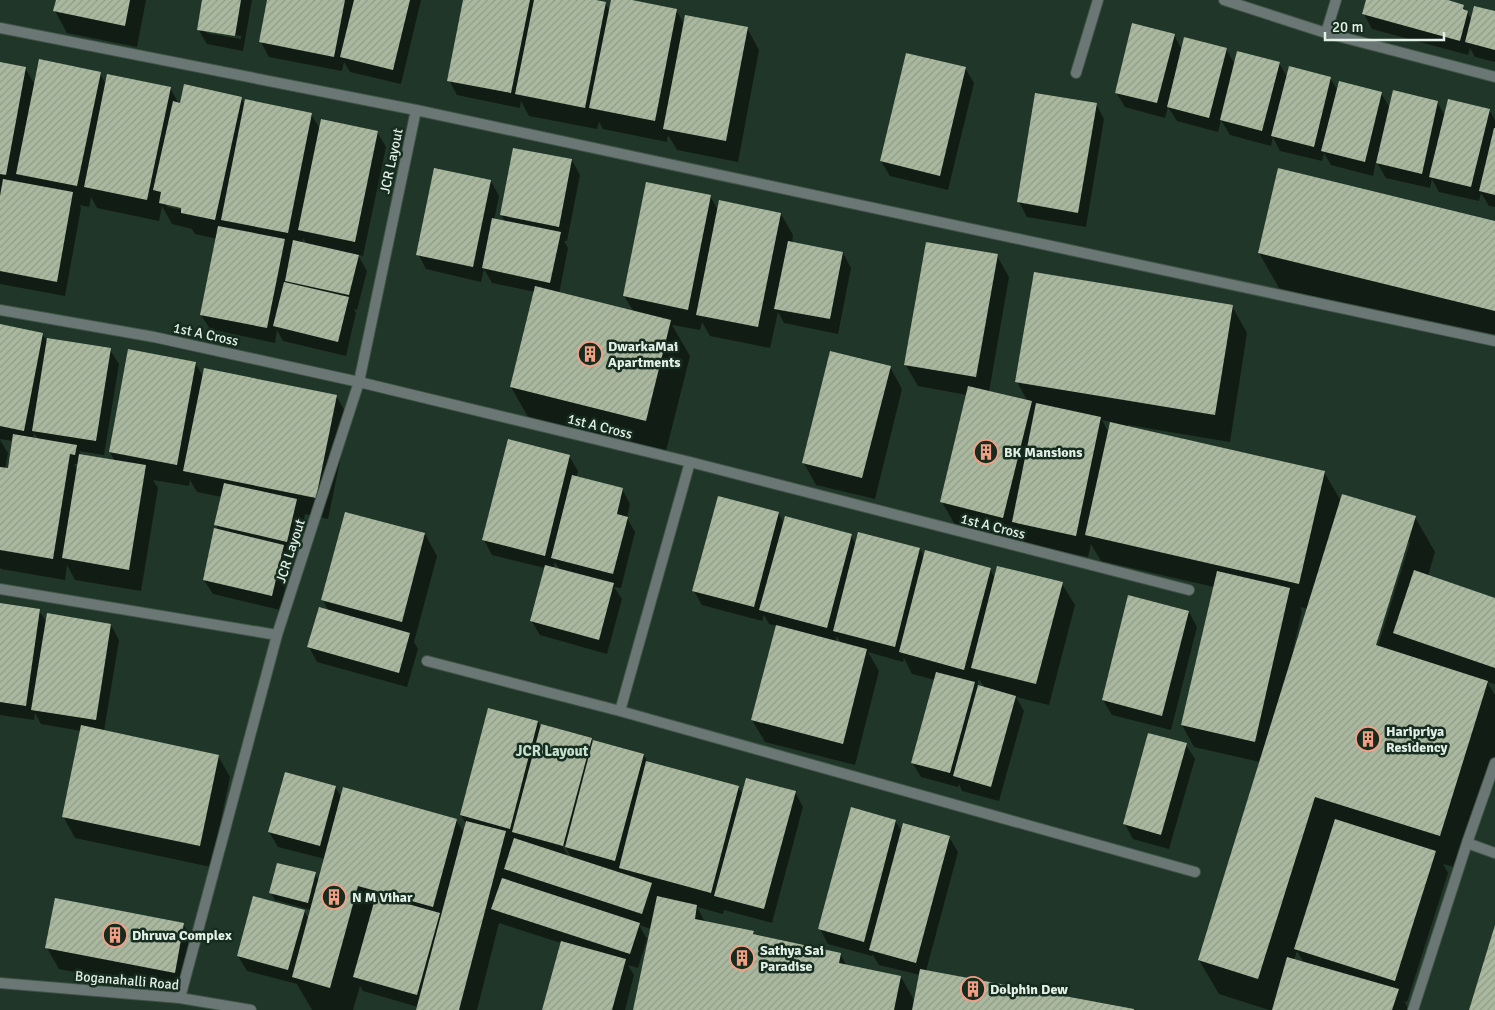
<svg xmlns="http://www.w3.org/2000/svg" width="1495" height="1010" viewBox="0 0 1495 1010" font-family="Signika,sans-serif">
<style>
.shadow{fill:#0007;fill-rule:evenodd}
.building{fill:url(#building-hatch)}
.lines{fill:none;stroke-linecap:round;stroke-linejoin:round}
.minor-casing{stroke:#3f5447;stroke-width:12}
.tertiary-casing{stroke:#3f5447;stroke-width:12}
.minor{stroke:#6a7774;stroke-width:10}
.tertiary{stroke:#6a7774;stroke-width:10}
.labels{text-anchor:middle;stroke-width:5;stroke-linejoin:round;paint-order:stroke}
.street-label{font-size:14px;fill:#e3f0e7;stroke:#162c1f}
.poi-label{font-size:14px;font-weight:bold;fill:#e3f0e7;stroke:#162c1f;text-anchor:start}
.neighbourhood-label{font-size:15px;font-weight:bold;fill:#c6e1cf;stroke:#162c1f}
</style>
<defs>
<pattern id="building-hatch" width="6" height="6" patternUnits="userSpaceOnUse" patternTransform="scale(1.25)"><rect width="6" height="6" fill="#a9b89f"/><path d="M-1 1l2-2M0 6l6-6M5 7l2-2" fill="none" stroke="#909c88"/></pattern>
</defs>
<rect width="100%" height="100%" fill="#203628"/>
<path class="shadow" d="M 57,0 L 146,0 L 137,47 L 67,33 L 55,11 Z
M 204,0 L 252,0 L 243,51 L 207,44 L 198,29 ZM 207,30 L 241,36 L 241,39 L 207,33 Z
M 269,0 L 421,0 L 401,84 L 350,72 L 344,62 L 342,71 L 269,57 L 261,42 Z
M 464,0 L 589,0 L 605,3 L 610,11 L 612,0 L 625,0 L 676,10 L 684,24 L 747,28 L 759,50 L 738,162 L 677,150 L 668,135 L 667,142 L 603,129 L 599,122 L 597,129 L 529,116 L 521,101 L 520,108 L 457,95 L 449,80 Z
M 1368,0 L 1444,0 L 1463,6 L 1472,20 L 1495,13 L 1495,62 L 1475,57 L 1470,48 L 1468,55 L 1372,29 L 1364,14 Z
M 1174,35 L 1182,50 L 1226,49 L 1235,65 L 1279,63 L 1287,77 L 1330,78 L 1338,91 L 1381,93 L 1390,108 L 1437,102 L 1445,116 L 1489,110 L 1495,120 L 1495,207 L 1489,206 L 1481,193 L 1479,201 L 1439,192 L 1432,179 L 1430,188 L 1386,178 L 1376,161 L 1373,176 L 1331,165 L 1324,153 L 1322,161 L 1280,151 L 1273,137 L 1271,146 L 1230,135 L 1221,120 L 1218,132 L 1177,121 L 1168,107 L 1165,118 L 1125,107 L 1116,92 Z
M 0,64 L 25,68 L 35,85 L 100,74 L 106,84 L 170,88 L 179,104 L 241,98 L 245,105 L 311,114 L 320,129 L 377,132 L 386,147 L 363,256 L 358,255 L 367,271 L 357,310 L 354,309 L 356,313 L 346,356 L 283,341 L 277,330 L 275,343 L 210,329 L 201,315 L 217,239 L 195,234 L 192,229 L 172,224 L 162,206 L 159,221 L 97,208 L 91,197 L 89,207 L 80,205 L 81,208 L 65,296 L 0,284 ZM 165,203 L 188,208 L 187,211 L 168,207 ZM 303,238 L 307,245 L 302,243 Z
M 965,68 L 974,83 L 948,190 L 890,176 L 881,161 Z
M 1096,104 L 1104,119 L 1086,227 L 1027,217 L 1019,202 Z
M 572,160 L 580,175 L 567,241 L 564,241 L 568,248 L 559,294 L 634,312 L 624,296 L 710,196 L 718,210 L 781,214 L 793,235 L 792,243 L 843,253 L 851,268 L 838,334 L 784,323 L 778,312 L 770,348 L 710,336 L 702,322 L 700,330 L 672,325 L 690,356 L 665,455 L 531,422 L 511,387 L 535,292 L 492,283 L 484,269 L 481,282 L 426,269 L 418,254 L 491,181 L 499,196 L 494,220 L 505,222 L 501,215 Z
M 1495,222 L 1495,340 L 1279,288 L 1259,253 Z
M 997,256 L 1009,277 L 989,392 L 1028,402 L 1017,382 L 1232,306 L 1247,333 L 1230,442 L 1128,425 L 1128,427 L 1324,472 L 1341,501 L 1415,517 L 1435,552 L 1428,576 L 1495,599 L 1495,684 L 1487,682 L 1495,695 L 1495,756 L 1460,869 L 1443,864 L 1448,873 L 1407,1002 L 1404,1001 L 1409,1010 L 1269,1010 L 1219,994 L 1199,960 L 1260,762 L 1194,747 L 1182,725 L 1214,587 L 1101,561 L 1091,544 L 1088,557 L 1024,543 L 1022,552 L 962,537 L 942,502 L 967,395 L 918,386 L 905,364 ZM 1102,420 L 1111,422 L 1109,433 ZM 1407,542 L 1410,542 L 1376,652 L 1373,651 ZM 1300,607 L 1308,609 L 1295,650 L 1293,650 L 1302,611 ZM 1297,951 L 1304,963 L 1294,960 Z
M 0,325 L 42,334 L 48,343 L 110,350 L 119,364 L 104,455 L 79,451 L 82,456 L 115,462 L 110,452 L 195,363 L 204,378 L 336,396 L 349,418 L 328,519 L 305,514 L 296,556 L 288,554 L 292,561 L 280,610 L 213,594 L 204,580 L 219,531 L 216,525 L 222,497 L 197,492 L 190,480 L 189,486 L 153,480 L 158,488 L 141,591 L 75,580 L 67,565 L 65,580 L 1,569 L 0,567 L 0,440 L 8,453 L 5,469 L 9,470 L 13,441 L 0,439 ZM 34,433 L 39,440 L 33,439 ZM 74,464 L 77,464 L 81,471 L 79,473 Z
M 890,367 L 902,389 L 875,499 L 816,485 L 804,463 Z
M 569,456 L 578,471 L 576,478 L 622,489 L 630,504 L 627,518 L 635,532 L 621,588 L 614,587 L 622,599 L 607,654 L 540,635 L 531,620 L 545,568 L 492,555 L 484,540 ZM 555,562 L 560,570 L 553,569 Z
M 778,513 L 784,523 L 851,535 L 856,545 L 920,549 L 924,557 L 990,569 L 995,578 L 1062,584 L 1075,605 L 1049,705 L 1016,697 L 1024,711 L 999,801 L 962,791 L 959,784 L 958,787 L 921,777 L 912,762 L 935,680 L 912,674 L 904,658 L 903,662 L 868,652 L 879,671 L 855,765 L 765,742 L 752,720 L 777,626 L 769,624 L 764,615 L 762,621 L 702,605 L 694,591 ZM 837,636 L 841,643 L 835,642 ZM 979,679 L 985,688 L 977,686 Z
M 425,534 L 437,556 L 414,642 L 418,649 L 407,687 L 317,662 L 309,647 L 329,612 L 323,600 Z
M 0,605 L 39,611 L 47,623 L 111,625 L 119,640 L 104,731 L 218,756 L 230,777 L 211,867 L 75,838 L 63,816 L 81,731 L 41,724 L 35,713 L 34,720 L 0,715 Z
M 1189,612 L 1197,627 L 1171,730 L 1112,715 L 1103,700 Z
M 538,722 L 541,728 L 591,739 L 594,744 L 644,755 L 648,763 L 738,787 L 743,794 L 795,792 L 803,807 L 772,923 L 724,910 L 723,914 L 697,907 L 705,922 L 753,932 L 756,936 L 840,954 L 847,966 L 901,977 L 915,1002 L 920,975 L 879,965 L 872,954 L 872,956 L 828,944 L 820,929 L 895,821 L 902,832 L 949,837 L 958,852 L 926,971 L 1132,1010 L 634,1010 L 651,929 L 639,925 L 647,939 L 638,968 L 628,965 L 634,975 L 625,1010 L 543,1010 L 561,943 L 499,923 L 477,1010 L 417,1010 L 418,1007 L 363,991 L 360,986 L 353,1010 L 312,1010 L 297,984 L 247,971 L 238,956 L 304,911 L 309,919 L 311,910 L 275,900 L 271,893 L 315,874 L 319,881 L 325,859 L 278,847 L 269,832 L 335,787 L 342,798 L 456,820 L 464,833 L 466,824 L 461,815 ZM 561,839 L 571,857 L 569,857 L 559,841 Z
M 1186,745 L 1195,759 L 1169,849 L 1133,839 L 1125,824 Z
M 183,924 L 196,946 L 186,994 L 59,969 L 47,948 Z"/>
<path class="building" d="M 56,0 L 130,0 L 125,26 L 53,11 Z
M 202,0 L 241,0 L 235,36 L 197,30 Z
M 267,0 L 345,0 L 334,57 L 259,42 Z
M 354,0 L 410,0 L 393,70 L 340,57 Z
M 463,0 L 530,0 L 511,93 L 447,81 Z
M 534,0 L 596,0 L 606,2 L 585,108 L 515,94 Z
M 611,0 L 632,0 L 677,9 L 655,121 L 589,108 Z
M 1366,0 L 1448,0 L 1464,5 L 1463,9 L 1468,11 L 1460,41 L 1362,14 Z
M 1474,6 L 1495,11 L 1495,50 L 1465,42 Z
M 685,15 L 748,27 L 726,141 L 663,129 Z
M 1132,23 L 1175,34 L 1157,103 L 1115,93 Z
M 1184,37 L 1227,48 L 1209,118 L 1167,107 Z
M 1237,51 L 1280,62 L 1262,131 L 1220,120 Z
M 906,53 L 966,67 L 940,176 L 880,161 Z
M 39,59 L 101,72 L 77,186 L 16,174 Z
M 0,62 L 26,67 L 6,175 L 0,174 Z
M 1289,66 L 1331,77 L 1314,147 L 1271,136 Z
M 107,74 L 171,87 L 147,200 L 84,187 Z
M 1339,81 L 1382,92 L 1365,162 L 1321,151 Z
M 184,84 L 242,97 L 215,220 L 181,213 L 181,208 L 159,203 L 161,192 L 153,190 L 173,101 L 180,103 Z
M 1393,90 L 1438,101 L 1422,174 L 1376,163 Z
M 1035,93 L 1097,103 L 1078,213 L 1017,202 Z
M 245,99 L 312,113 L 288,233 L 221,220 Z
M 1448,99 L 1490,109 L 1471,187 L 1429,177 Z
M 321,119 L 378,131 L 355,242 L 298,230 Z
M 1494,128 L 1495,128 L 1495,195 L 1479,191 Z
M 513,148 L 572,159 L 559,227 L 500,215 Z
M 434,168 L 491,180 L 473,267 L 416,255 Z
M 1278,168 L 1495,221 L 1495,311 L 1258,253 Z
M 3,179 L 73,192 L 57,282 L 0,271 L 0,196 Z
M 646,182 L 711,195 L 688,310 L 623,296 Z
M 719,200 L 781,213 L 758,327 L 696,315 Z
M 492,218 L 561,232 L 550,283 L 482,268 Z
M 218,226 L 285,239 L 267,328 L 200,315 Z
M 293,240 L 359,255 L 349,295 L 285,281 Z
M 788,241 L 843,252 L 830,319 L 774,309 Z
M 926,242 L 998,254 L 976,377 L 904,365 Z
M 1034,272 L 1233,305 L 1215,415 L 1015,382 Z
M 284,282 L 349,297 L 338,342 L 273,326 Z
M 535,286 L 671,320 L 646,421 L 510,387 Z
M 0,324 L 43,333 L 24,431 L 0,426 Z
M 47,338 L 111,348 L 96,441 L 32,431 Z
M 128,349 L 196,362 L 177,465 L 109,452 Z
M 830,351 L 891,366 L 862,478 L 802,463 Z
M 204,368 L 337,395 L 316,498 L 183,471 Z
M 968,386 L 1032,401 L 1003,518 L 940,502 Z
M 1036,403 L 1101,417 L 1076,536 L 1012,522 Z
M 1110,422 L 1325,471 L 1299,584 L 1085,535 Z
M 13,434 L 77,445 L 75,455 L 70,454 L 53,559 L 0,550 L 0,467 L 8,468 Z
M 508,439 L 570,455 L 545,556 L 482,540 Z
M 79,454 L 146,465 L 129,570 L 62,558 Z
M 572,475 L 623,488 L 617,514 L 628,517 L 613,574 L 551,558 Z
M 224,483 L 297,499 L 287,542 L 214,525 Z
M 1342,494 L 1416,516 L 1376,645 L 1488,681 L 1440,836 L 1315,797 L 1258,979 L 1198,960 Z
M 718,496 L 779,512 L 754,607 L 692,591 Z
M 345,512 L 425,533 L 402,622 L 321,600 Z
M 785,516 L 852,534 L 827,628 L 759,610 Z
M 214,528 L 284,545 L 272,596 L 203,580 Z
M 858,532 L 920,548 L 895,647 L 833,631 Z
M 925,550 L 991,568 L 964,670 L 899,652 Z
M 545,565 L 614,583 L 599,640 L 530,621 Z
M 997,566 L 1063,582 L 1036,684 L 971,668 Z
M 1414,570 L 1495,598 L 1495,668 L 1393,633 Z
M 1217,571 L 1290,588 L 1255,742 L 1181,725 Z
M 1128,595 L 1189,611 L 1162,716 L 1102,700 Z
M 0,603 L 40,609 L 26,706 L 0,702 Z
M 319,607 L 410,633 L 399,673 L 307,647 Z
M 47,613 L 111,624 L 96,720 L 31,710 Z
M 776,625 L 867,649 L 843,744 L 751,720 Z
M 936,672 L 975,682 L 950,773 L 911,763 Z
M 978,685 L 1016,696 L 991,787 L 953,776 Z
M 488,708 L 538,721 L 510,829 L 460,815 Z
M 541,724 L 592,738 L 563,846 L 512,832 Z
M 81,725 L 219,755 L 200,846 L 62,817 Z
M 1148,733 L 1187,743 L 1161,835 L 1123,824 Z
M 593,740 L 644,754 L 615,861 L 565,847 Z
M 646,761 L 739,786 L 711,893 L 619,868 Z
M 285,772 L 336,786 L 320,846 L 268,832 Z
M 746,778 L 796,791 L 764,909 L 714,896 Z
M 343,787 L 457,819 L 433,907 L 358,886 L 330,988 L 292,977 Z
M 851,807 L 896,820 L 864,942 L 818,929 Z
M 1335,819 L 1436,851 L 1395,981 L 1294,949 Z
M 466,821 L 506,831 L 459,1010 L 416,1010 Z
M 903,823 L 950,836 L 916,963 L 869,950 Z
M 514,838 L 652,883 L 642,914 L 504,869 Z
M 277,863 L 316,872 L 308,903 L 269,893 Z
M 502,878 L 640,923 L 630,954 L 491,909 Z
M 376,895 L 440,913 L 417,995 L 353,977 Z
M 253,896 L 305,910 L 288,970 L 237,956 Z
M 657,896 L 697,905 L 695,919 L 754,931 L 753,934 L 841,953 L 839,963 L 901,976 L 894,1010 L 633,1010 Z
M 55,898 L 184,923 L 175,973 L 45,948 Z
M 1495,925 L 1495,1010 L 1469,1010 Z
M 561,941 L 626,959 L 612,1010 L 542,1010 Z
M 1287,957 L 1399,989 L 1392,1010 L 1272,1010 Z
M 920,969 L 1134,1009 L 1134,1010 L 912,1010 Z"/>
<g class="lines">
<defs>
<path id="minor" d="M 1224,0 L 1326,33 L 1336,0
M 0,28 L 416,110 L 1495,341
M 1326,33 L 1495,77
M 1076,73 L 1098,0
M 0,310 L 154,337 L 359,382 L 690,462 L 1189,590
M 0,589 L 277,635
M 427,661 L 620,711 L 1195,872
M 620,711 L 690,462
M 1467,843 L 1495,853
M 180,998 L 277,635 L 359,382 L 416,110
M 1413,1010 L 1467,843 L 1495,763"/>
<path id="tertiary" d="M 0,983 L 180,998 L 251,1010"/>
</defs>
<use href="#minor" class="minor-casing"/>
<use href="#tertiary" class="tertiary-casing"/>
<use href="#minor" class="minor"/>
<use href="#tertiary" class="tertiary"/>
</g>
<defs>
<symbol id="building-ring" viewBox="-11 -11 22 22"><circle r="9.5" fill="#162c1f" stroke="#f39f86" stroke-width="1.5"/><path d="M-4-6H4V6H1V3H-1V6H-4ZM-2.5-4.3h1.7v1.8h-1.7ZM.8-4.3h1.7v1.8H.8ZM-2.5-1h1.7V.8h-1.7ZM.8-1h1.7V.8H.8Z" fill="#f39f86"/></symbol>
</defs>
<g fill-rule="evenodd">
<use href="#building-ring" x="576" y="340" width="28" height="28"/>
<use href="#building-ring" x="972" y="438" width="28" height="28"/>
<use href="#building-ring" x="1354" y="725" width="28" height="28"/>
<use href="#building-ring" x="320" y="883" width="28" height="28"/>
<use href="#building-ring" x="101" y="921" width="28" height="28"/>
<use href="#building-ring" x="728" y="944" width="28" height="28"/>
<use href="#building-ring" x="959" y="975" width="28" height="28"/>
</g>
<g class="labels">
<g class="street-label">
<text transform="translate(391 161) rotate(-78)" y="5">JCR Layout</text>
<text transform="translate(206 334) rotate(12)" y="5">1st A Cross</text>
<text transform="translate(600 426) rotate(14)" y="5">1st A Cross</text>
<text transform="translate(993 526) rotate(14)" y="5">1st A Cross</text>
<text transform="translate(290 551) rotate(-72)" y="5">JCR Layout</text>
<text transform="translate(127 980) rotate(5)" y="5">Boganahalli Road</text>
</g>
<g class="poi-label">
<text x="608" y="351">DwarkaMai<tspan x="608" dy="16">Apartments</tspan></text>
<text x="1004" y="457">BK Mansions</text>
<text x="1386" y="736">Haripriya<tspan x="1386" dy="16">Residency</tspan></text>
<text x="352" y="902">N M Vihar</text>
<text x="132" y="940">Dhruva Complex</text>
<text x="760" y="955">Sathya Sai<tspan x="760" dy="16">Paradise</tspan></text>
<text x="990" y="994">Dolphin Dew</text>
</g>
<g class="neighbourhood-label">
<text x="552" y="756">JCR Layout</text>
</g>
</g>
<path d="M1325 32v8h119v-8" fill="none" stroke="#e3f0e7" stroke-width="2.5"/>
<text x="1332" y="32" font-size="15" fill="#e3f0e7" stroke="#162c1f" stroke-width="4" paint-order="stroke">20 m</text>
</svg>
